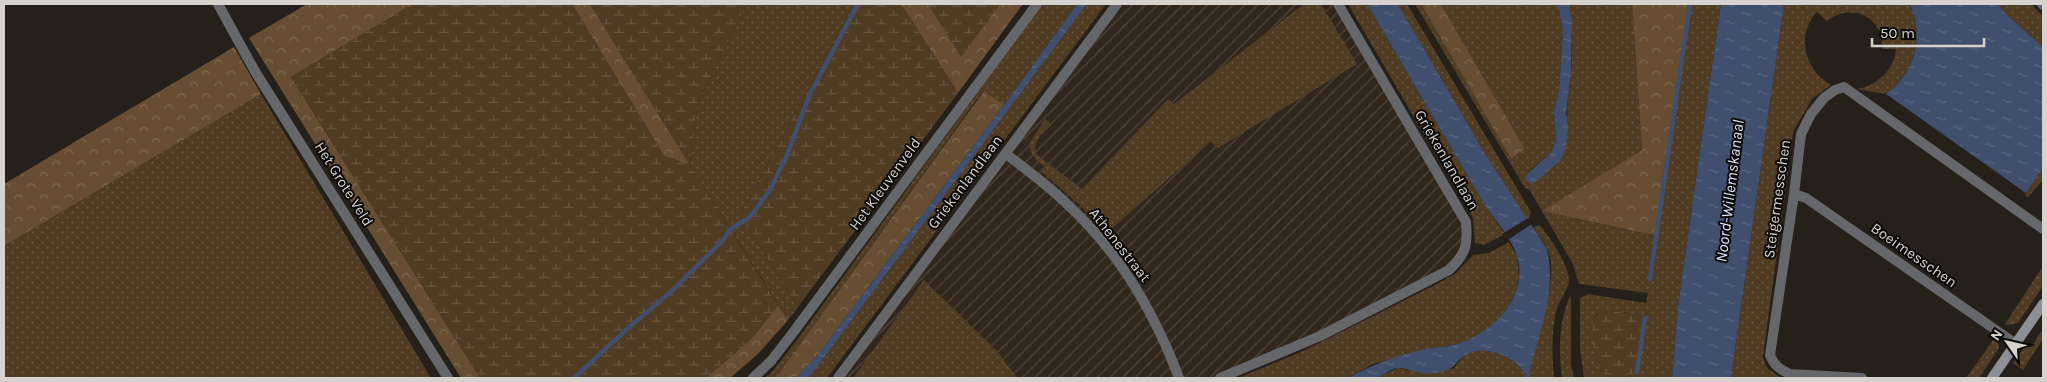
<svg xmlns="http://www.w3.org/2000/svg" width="2047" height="382" viewBox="0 0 2047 382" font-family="Karla,sans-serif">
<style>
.industrial{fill:url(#industrial-furrows)}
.grass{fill:url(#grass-dots)}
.forest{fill:url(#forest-crowns)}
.wetland{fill:url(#wetland-marsh)}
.water{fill:url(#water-ripples)}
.pier{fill:#25201a}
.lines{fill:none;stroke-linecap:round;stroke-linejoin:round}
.stream{stroke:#404f6d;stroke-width:4.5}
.street{stroke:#65676a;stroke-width:10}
.secondary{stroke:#8c8f95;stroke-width:10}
.labels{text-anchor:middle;stroke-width:4;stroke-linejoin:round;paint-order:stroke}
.street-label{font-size:15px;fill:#d6d3cf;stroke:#0c0a08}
.water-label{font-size:16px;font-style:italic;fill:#d8e4fb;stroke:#0c0a08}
</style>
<defs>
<pattern id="industrial-furrows" width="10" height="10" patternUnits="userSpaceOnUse" patternTransform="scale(1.25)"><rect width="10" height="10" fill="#31271c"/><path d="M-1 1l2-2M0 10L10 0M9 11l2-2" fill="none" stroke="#4e453c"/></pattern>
<pattern id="grass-dots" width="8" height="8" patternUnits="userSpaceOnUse" patternTransform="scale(1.25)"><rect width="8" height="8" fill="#503b23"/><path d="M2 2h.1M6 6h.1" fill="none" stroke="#685642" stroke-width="1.8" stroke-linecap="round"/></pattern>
<pattern id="forest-crowns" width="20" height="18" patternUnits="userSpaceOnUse" patternTransform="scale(1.25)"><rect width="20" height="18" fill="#674e32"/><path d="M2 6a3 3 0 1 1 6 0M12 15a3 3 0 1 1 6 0" fill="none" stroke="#7c674f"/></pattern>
<pattern id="wetland-marsh" width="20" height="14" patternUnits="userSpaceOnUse" patternTransform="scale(1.25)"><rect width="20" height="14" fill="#503b23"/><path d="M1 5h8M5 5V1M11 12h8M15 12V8" fill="none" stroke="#685642"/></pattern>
<pattern id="water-ripples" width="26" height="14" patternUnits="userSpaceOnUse" patternTransform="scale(1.25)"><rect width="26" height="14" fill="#404f6d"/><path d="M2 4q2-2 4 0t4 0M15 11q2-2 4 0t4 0" fill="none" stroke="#5b6781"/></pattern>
</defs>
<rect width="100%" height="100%" fill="#25201a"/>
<path class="industrial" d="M 1117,4 L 1338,4 L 1467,234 L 1449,270 L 1220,378 L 838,378 Z"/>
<path class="grass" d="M 747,4 L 854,4 L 740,215 L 798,307 L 788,320 L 690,165 L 698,102 Z
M 1042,4 L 1077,4 L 1004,105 L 983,91 L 779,373 L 773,378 L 764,378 L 772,372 L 797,340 Z
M 1087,4 L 1106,4 L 827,378 L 809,378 Z
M 1304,4 L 1321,4 L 1357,64 L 1218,148 L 1211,141 L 1108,232 L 1104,232 L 1082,207 L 1042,172 L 1045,166 C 1035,161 1031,155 1029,144 L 1045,119 L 1050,123 C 1042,133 1033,141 1036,154 L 1082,189 L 1168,99 L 1174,104 Z
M 1348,4 L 1367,4 L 1486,207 L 1505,234 L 1484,245 L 1475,243 L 1473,218 Z
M 1398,4 L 1407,4 L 1531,212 L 1528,220 L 1484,152 Z
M 1415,4 L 1421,4 L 1511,159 L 1525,149 L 1441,4 L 1558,4 L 1563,31 L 1559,89 L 1554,112 L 1556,140 L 1551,153 L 1529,171 L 1534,183 L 1568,124 C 1565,107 1570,91 1571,74 C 1573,51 1573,27 1569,4 L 1632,4 L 1642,150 L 1543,211 L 1656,236 L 1690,4 L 1721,4 L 1678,306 L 1672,378 L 1625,378 L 1637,372 L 1645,318 C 1630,312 1616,311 1599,312 L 1594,318 L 1593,340 L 1601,371 L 1610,378 L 1584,378 L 1580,349 L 1580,298 L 1588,294 L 1646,303 L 1648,293 L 1579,284 L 1573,264 L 1529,189 L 1525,188 Z
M 1784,4 L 1910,4 C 1925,37 1915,73 1886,94 L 1856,89 C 1876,87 1895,69 1896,49 L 1882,49 C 1885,17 1851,2 1827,21 L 1817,12 C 1795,36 1805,70 1831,85 L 1812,99 L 1793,132 L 1763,357 L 1767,368 L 1781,378 L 1731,378 Z
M 1998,4 L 2031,4 L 2043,16 L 2043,47 L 2007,15 Z
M 261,94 L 431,378 L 4,378 L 4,246 Z
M 2043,168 L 2043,180 L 2028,197 L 2025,195 Z
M 1540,225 C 1549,237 1569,264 1569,280 C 1569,287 1560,300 1557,308 C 1551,331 1552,355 1554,378 L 1375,378 L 1398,368 L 1408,370 L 1453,369 C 1457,365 1460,359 1464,356 C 1481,343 1514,356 1524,373 C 1534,341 1560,282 1548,250 C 1544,242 1537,234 1533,227 Z
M 1509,242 L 1517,256 L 1519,275 L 1517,289 L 1510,304 L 1500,317 L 1480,335 L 1458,344 L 1425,350 L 1373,364 L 1348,378 L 1238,378 L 1303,351 L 1439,283 L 1456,273 L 1473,255 L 1489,253 Z
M 2043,266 L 2043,286 L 2018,323 L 2010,325 L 2005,324 Z
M 924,280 L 998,352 L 1017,378 L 853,378 Z
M 1571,294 L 1571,365 L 1574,378 L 1562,378 C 1558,352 1559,318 1571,294 Z
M 2043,329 L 2043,339 L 2023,370 L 2013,363 L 2024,348 L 2032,346 Z
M 1994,339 L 1998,343 L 1999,348 L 1979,378 L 1966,378 Z"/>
<path class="forest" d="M 307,4 L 413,4 L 291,77 L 480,378 L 461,378 L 249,38 Z
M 572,4 L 590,4 L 690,165 L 664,156 Z
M 901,4 L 928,4 L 961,56 L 1000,4 L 1023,4 L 958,93 Z
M 1421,4 L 1441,4 L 1525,149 L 1511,159 Z
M 1632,4 L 1690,4 L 1657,236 L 1542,211 L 1642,150 Z
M 234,47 L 261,94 L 4,246 L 4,184 Z
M 984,91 L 1004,105 L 817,356 L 796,378 L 773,378 L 779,373 Z
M 778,305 L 788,320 L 758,354 L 730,378 L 706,378 L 751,339 Z"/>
<path class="wetland" d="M 413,4 L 572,4 L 664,156 L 689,164 L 590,4 L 747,4 L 698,102 L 690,165 L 778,305 L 751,339 L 706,378 L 480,378 L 291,77 Z
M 854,4 L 901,4 L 958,93 L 798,307 L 740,215 Z
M 928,4 L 1000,4 L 961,57 Z
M 1610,311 L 1634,314 L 1645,318 L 1637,372 C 1629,376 1621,380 1611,378 C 1595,375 1589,331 1594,318 C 1595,318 1599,313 1599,312 Z"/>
<path class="water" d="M 1077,4 L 1087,4 L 809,378 L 796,378 L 817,356 L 1004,105 Z
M 1367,4 L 1398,4 L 1484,152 L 1547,249 C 1557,291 1539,334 1529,374 L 1524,373 C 1515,356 1482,343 1464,356 C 1451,365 1458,369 1436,373 C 1423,376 1413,369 1399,368 C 1390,368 1384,376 1375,378 C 1367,380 1356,378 1348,378 C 1373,364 1398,355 1426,349 C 1437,347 1450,347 1460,343 C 1494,331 1529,296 1517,256 C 1511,238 1497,222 1486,207 Z
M 1558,4 L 1569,4 L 1572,22 L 1571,75 L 1566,113 L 1568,124 L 1566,148 L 1560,161 L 1534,183 L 1528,182 L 1525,178 L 1529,172 L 1551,153 L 1556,140 L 1554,112 L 1559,89 L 1563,31 Z
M 1721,4 L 1784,4 L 1731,378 L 1672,378 L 1678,306 Z
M 1910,4 L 1998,4 L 2007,15 L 2043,47 L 2043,168 L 2026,193 L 1886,94 C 1915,73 1925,37 1910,4 Z"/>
<path class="pier" d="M 1528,218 L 1532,224 L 1506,241 L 1502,234 Z"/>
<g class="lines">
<path class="stream" d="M 1650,279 L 1690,4
M 1637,372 L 1645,318
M 574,378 L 626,330 L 674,289 L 725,238 L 729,230 L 750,217 L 770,190 L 787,155 L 810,94 L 858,4
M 1527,378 L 1528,374"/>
<path class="street" d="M 218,4 L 256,73 L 448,378
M 2042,4 L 2043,5
M 1006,154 C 1027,170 1049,186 1068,205 C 1119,252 1155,314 1179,378
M 1794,194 L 1806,198 L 2016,344
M 753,378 L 771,361 L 792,334 L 1037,4
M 838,378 L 1117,4
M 1220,378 L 1320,336 L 1449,270 C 1466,254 1468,245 1466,222 L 1338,4
M 1862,378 L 1790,374 C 1779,369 1774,365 1770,355 L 1794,194 L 1801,134 L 1811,114 L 1824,98 L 1835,90 L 1844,87 L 2043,229"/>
<path class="secondary" d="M 1992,378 L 2043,304"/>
</g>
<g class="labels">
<g class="street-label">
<text transform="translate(1447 160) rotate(60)" y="5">Griekenlandlaan</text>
<text transform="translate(965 182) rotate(-53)" y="5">Griekenlandlaan</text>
<text transform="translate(344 184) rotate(58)" y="5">Het Grote Veld</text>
<text transform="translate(885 184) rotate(-54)" y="5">Het Kleuvenveld</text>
<text transform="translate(1777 199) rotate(-82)" y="5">Steigermesschen</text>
<text transform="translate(1120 245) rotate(52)" y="5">Athenestraat</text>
<text transform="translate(1914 255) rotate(35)" y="5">Boeimesschen</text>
</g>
<g class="water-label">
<text transform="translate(1729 191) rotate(-83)" y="6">Noord-Willemskanaal</text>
</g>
</g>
<rect width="2047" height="382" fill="none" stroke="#d6d3cf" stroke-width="10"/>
<g transform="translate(2007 342) rotate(304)" stroke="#0c0a08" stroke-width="4" paint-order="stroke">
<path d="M0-4L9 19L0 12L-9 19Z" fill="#d6d3cf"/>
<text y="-8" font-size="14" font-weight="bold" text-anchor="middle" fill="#d6d3cf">N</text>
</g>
<path d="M1872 38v8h112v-8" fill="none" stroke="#d6d3cf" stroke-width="2.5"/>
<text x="1880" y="38" font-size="15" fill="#d6d3cf" stroke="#0c0a08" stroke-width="4" paint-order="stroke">50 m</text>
</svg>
